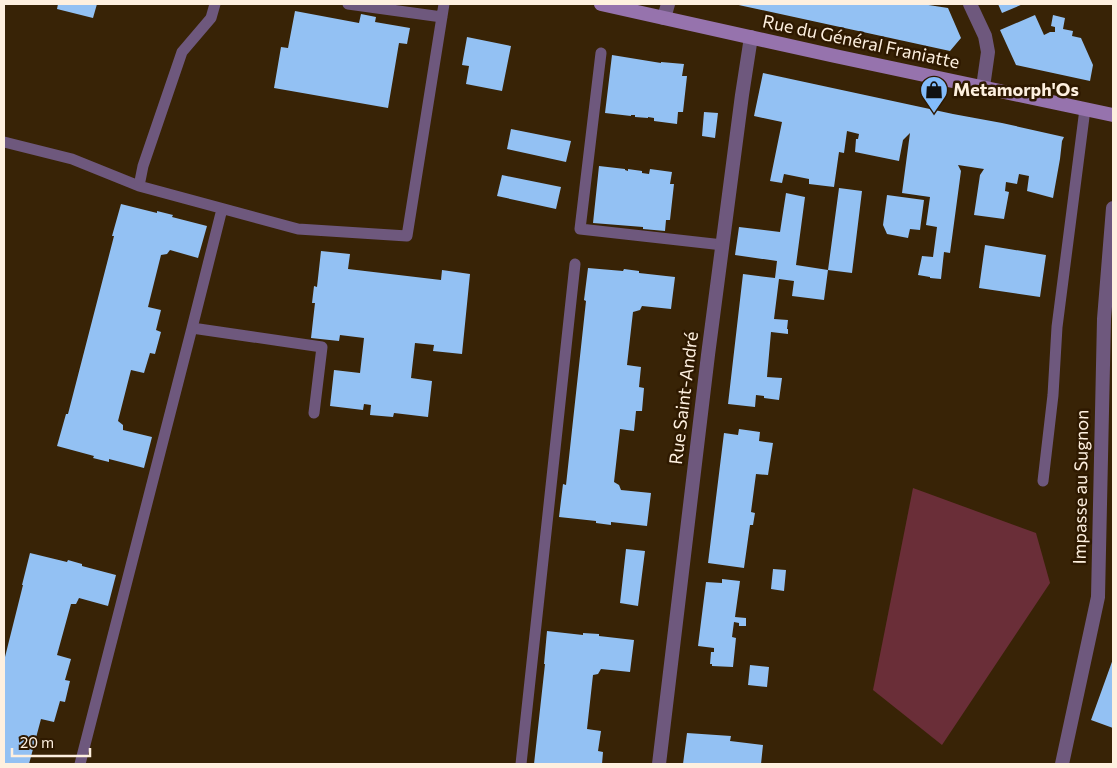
<svg xmlns="http://www.w3.org/2000/svg" width="1117" height="768" viewBox="0 0 1117 768" font-family="Commissioner,sans-serif">
<style>
.green{fill:#6a2e38}
.building{fill:#93c1f3}
.lines{fill:none;stroke-linecap:round;stroke-linejoin:round}
.service{stroke:#6e587d;stroke-width:11}
.minor{stroke:#6e587d;stroke-width:14}
.tertiary{stroke:#6e587d;stroke-width:14}
.secondary{stroke:#9673ad;stroke-width:14}
.labels{text-anchor:middle;stroke-width:5;stroke-linejoin:round;paint-order:stroke}
.street-label{font-size:18px;fill:#fef0df;stroke:#2e1900}
.poi-label{font-size:18px;font-weight:bold;fill:#fef0df;stroke:#2e1900;text-anchor:start}
</style>
<rect width="100%" height="100%" fill="#382306"/>
<path class="green" d="M 913,488 L 1036,533 L 1050,583 L 942,745 L 873,690 Z"/>
<path class="building" d="M 58,4 L 97,4 L 93,18 L 57,9 Z
M 734,4 L 922,4 L 948,8 L 961,38 L 950,51 Z
M 998,4 L 1023,4 L 1002,13 Z
M 295,11 L 359,23 L 361,14 L 376,17 L 375,22 L 410,28 L 407,44 L 399,43 L 388,108 L 274,88 L 281,47 L 288,48 Z
M 1035,15 L 1044,35 L 1050,32 L 1055,32 L 1055,27 L 1051,26 L 1053,15 L 1065,18 L 1063,29 L 1073,31 L 1072,36 L 1081,38 L 1093,65 L 1090,81 L 1016,65 L 1000,30 Z
M 467,37 L 511,46 L 502,91 L 466,84 L 469,66 L 462,65 Z
M 612,55 L 661,63 L 661,62 L 684,64 L 682,76 L 687,76 L 683,112 L 678,112 L 677,124 L 654,121 L 654,118 L 648,117 L 648,118 L 635,117 L 635,115 L 631,115 L 631,116 L 605,113 Z
M 763,73 L 953,114 L 1002,123 L 1064,137 L 1062,141 L 1060,159 L 1053,198 L 1027,191 L 1029,176 L 1019,174 L 1017,184 L 1006,182 L 1005,191 L 1009,192 L 1004,219 L 974,215 L 980,175 L 984,169 L 958,165 L 961,171 L 950,253 L 944,252 L 941,279 L 930,278 L 930,277 L 918,275 L 922,256 L 933,257 L 937,227 L 926,225 L 930,197 L 902,193 L 910,133 L 903,140 L 899,161 L 855,152 L 856,139 L 858,139 L 859,134 L 847,131 L 844,153 L 839,152 L 834,187 L 809,184 L 809,179 L 784,174 L 782,183 L 770,181 L 782,122 L 754,116 Z
M 704,112 L 718,113 L 715,138 L 702,136 Z
M 511,129 L 571,141 L 566,162 L 507,149 Z
M 599,166 L 625,169 L 625,170 L 628,171 L 628,169 L 642,171 L 642,173 L 649,174 L 650,169 L 672,172 L 670,184 L 674,184 L 670,220 L 666,220 L 665,231 L 643,229 L 643,227 L 593,223 Z
M 502,175 L 561,187 L 556,209 L 497,196 Z
M 839,188 L 862,191 L 852,273 L 828,270 L 824,300 L 792,296 L 794,281 L 779,279 L 774,319 L 788,320 L 787,329 L 788,329 L 788,334 L 771,332 L 767,377 L 782,378 L 779,400 L 764,398 L 764,396 L 756,395 L 755,407 L 728,404 L 743,274 L 775,278 L 777,261 L 735,255 L 739,227 L 780,232 L 786,193 L 805,197 L 796,265 L 828,270 Z
M 887,195 L 924,200 L 920,230 L 910,229 L 908,238 L 887,234 L 883,225 Z
M 121,204 L 157,213 L 157,211 L 173,215 L 172,217 L 207,226 L 198,258 L 170,250 L 167,254 L 161,255 L 148,307 L 161,310 L 156,330 L 161,332 L 155,354 L 150,353 L 144,373 L 131,370 L 118,421 L 123,425 L 123,430 L 152,437 L 144,468 L 109,459 L 109,462 L 93,458 L 94,456 L 57,446 L 66,414 L 68,414 L 114,236 L 112,236 Z
M 985,245 L 1046,255 L 1040,297 L 979,288 Z
M 321,251 L 350,254 L 348,269 L 441,280 L 442,270 L 470,274 L 462,354 L 433,351 L 434,345 L 415,343 L 411,378 L 432,381 L 428,417 L 394,413 L 393,417 L 370,415 L 371,405 L 364,404 L 363,410 L 330,406 L 334,370 L 360,373 L 364,338 L 340,335 L 339,341 L 311,338 L 315,303 L 312,303 L 314,286 L 317,287 Z
M 588,268 L 623,271 L 624,269 L 639,271 L 639,273 L 675,277 L 671,309 L 642,306 L 640,310 L 633,312 L 627,365 L 641,367 L 639,387 L 644,388 L 642,411 L 636,411 L 634,431 L 620,429 L 614,482 L 619,485 L 621,490 L 651,493 L 647,526 L 611,522 L 611,525 L 596,523 L 596,521 L 559,517 L 563,484 L 566,485 L 586,301 L 584,300 Z
M 739,429 L 760,432 L 759,441 L 773,443 L 768,475 L 756,474 L 751,512 L 755,513 L 753,525 L 750,525 L 744,568 L 708,563 L 724,433 L 738,435 Z
M 626,549 L 645,551 L 638,606 L 620,603 Z
M 30,553 L 67,562 L 68,560 L 82,564 L 82,566 L 116,575 L 108,606 L 79,598 L 76,604 L 71,604 L 57,655 L 71,659 L 65,680 L 70,681 L 65,702 L 60,701 L 54,722 L 41,719 L 29,764 L 4,764 L 4,661 L 23,585 L 22,585 Z
M 773,569 L 786,570 L 784,591 L 771,589 Z
M 722,579 L 740,581 L 735,617 L 746,618 L 746,626 L 739,626 L 739,623 L 734,622 L 732,637 L 736,638 L 733,667 L 712,666 L 712,664 L 710,664 L 711,652 L 714,652 L 714,648 L 698,646 L 706,582 L 722,583 Z
M 547,631 L 583,635 L 583,633 L 599,634 L 599,636 L 634,640 L 630,672 L 601,669 L 598,674 L 593,675 L 587,729 L 601,731 L 598,751 L 603,752 L 602,764 L 534,764 L 545,664 L 544,664 Z
M 1113,659 L 1113,728 L 1091,720 Z
M 750,665 L 769,667 L 767,687 L 748,685 Z
M 687,733 L 731,736 L 730,741 L 763,745 L 761,764 L 683,764 Z"/>
<g class="lines">
<path class="service" d="M 215,4 L 211,18 L 182,52 L 143,166 L 139,186 L 298,229 L 407,236 L 444,4
M 348,4 L 442,17
M 601,53 L 580,229 L 723,245
M 4,142 L 72,159 L 139,186
M 192,328 L 222,209
M 1043,481 L 1053,395 L 1057,327 L 1085,109
M 80,764 L 192,328 L 322,347 L 314,413
M 521,764 L 575,264"/>
<path class="minor" d="M 970,4 L 985,36 L 988,52 L 983,87
M 664,18 L 668,4
M 1062,764 L 1098,597 L 1104,319 L 1113,208"/>
<path class="tertiary" d="M 659,764 L 708,355 L 742,95 L 751,37"/>
<path class="secondary" d="M 601,4 L 835,56 L 1113,115"/>
</g>
<defs>
<symbol id="shop-pin" viewBox="-11 -11 22 30"><path d="M0 17L-7.5 6A9.5 9.5 0 1 1 7.5 6Z" fill="#83bcfb" stroke="#2e1900"/><path d="M-5-2.5h2.3a2.7 3.5 0 0 1 5.4 0H5L5.5 6h-11ZM-1.5-2.5h3a1.5 2.3 0 0 0-3 0Z" fill="#111"/></symbol>
</defs>
<g fill-rule="evenodd">
<use href="#shop-pin" x="918" y="74" width="32" height="43"/>
</g>
<g class="labels">
<g class="street-label">
<text transform="translate(861 42) rotate(12)" y="6">Rue du Général Franiatte</text>
<text transform="translate(684 398) rotate(-83)" y="6">Rue Saint-André</text>
<text transform="translate(1081 487) rotate(-89)" y="6">Impasse au Sugnon</text>
</g>
<g class="poi-label">
<text x="953" y="96">Metamorph'Os</text>
</g>
</g>
<rect width="1117" height="768" fill="none" stroke="#fef0df" stroke-width="10"/>
<path d="M12 748v8h78v-8" fill="none" stroke="#fef0df" stroke-width="2.5"/>
<text x="20" y="748" font-size="15" fill="#fef0df" stroke="#2e1900" stroke-width="4" paint-order="stroke">20 m</text>
</svg>
